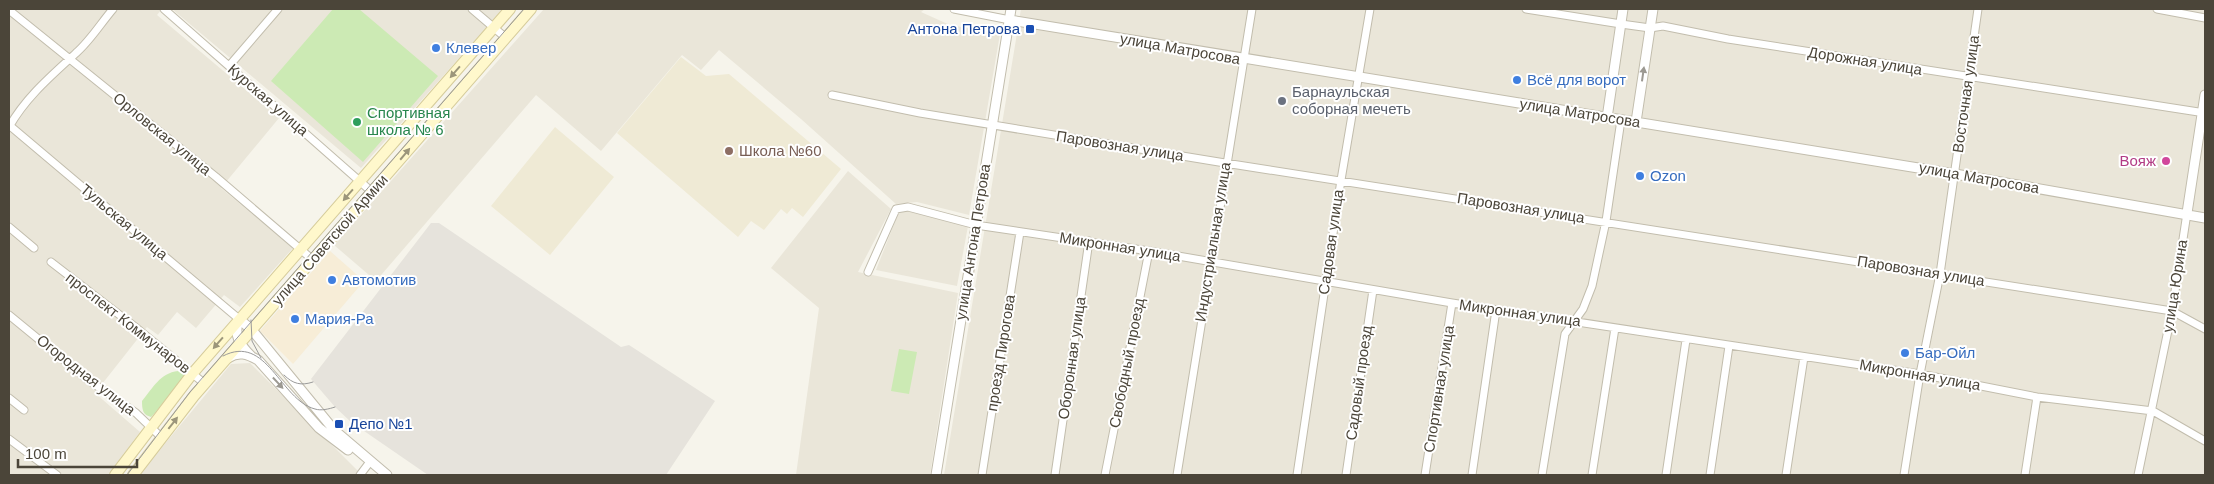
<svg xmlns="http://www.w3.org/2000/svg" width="2214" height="484" viewBox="0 0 2214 484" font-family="Helvetica,sans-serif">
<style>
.residential{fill:#eae6d9}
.commercial{fill:#f7edd7}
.industrial{fill:#e6e3dc}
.education{fill:#efead5}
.green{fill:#cceab4}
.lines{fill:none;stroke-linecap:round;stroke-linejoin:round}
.minor-casing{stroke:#c2bdad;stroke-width:9}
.tertiary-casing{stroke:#c2bdad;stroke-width:11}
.secondary-casing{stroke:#d6cc9b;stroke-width:12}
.minor{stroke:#fff;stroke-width:7}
.tertiary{stroke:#fff;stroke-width:9}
.secondary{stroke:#fff8cc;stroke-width:10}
.tram{stroke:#9a9a9a;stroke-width:1}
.oneway{fill:#9c967b}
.oneway2{fill:#9c9992}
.transit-dot{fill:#1a4fb4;stroke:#fff;stroke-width:2}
.shop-dot{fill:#3f7fe0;stroke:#fff;stroke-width:2}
.worship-dot{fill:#6b7280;stroke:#fff;stroke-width:2}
.leisure-dot{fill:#2e9e5b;stroke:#fff;stroke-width:2}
.education-dot{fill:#8d6e63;stroke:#fff;stroke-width:2}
.hotel-dot{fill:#d1479c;stroke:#fff;stroke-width:2}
.labels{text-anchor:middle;stroke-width:4;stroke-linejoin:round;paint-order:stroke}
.transit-label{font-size:15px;fill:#164399;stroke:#fff;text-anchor:end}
.shop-label{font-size:15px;fill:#366cbe;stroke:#fff;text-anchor:start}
.street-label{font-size:15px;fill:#4b4539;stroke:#fff}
.worship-label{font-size:15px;fill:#5b616d;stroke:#fff;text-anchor:start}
.leisure-label{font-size:15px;fill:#27864d;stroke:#fff;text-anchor:start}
.education-label{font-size:15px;fill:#785e54;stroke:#fff;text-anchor:start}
.hotel-label{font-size:15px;fill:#b23c85;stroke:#fff;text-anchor:end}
</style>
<rect width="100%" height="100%" fill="#f6f4eb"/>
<path class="residential" d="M 9,9 L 162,9 L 157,15 L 279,118 L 221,188 L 293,248 L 240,307 L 224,295 L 196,328 L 177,312 L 158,335 L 147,327 L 95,393 L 140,432 L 108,475 L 9,475 Z
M 172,9 L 503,9 L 361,168 Z
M 544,9 L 925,9 L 921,12 L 950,25 L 1000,34 L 969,215 L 917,202 L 896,204 L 801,119 L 719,50 L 701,70 L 682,55 L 601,151 L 536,95 L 376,281 L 334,245 Z
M 1021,9 L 2205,9 L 2205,475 L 944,475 Z
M 848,171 L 891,209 L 858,272 L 958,293 L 930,475 L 796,475 L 819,308 L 771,268 Z
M 903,210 L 968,226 L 957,286 L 876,270 L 898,214 Z
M 250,363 L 357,470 L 365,475 L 139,475 L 231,364 Z"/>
<path class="commercial" d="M 330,251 L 364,281 L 293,364 L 260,331 Z"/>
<path class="industrial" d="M 431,223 L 439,223 L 621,347 L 629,345 L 715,401 L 666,475 L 428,475 L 351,422 L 335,407 L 311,379 Z"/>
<path class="education" d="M 681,57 L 706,76 L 729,74 L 841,169 L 803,217 L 792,208 L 787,214 L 781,209 L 764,230 L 751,221 L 738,237 L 617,133 Z
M 555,127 L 614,177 L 550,255 L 491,206 Z"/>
<path class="green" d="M 333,9 L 359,9 L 438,76 L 363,162 L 271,81 Z
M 899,349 L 917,352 L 909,394 L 891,391 Z
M 178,371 L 183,372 L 184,377 L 154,414 L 151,417 C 143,415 142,410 142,401 C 153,388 160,373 178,371 Z"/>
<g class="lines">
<defs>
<path id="minor" d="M 164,9 L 372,192
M 472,9 L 506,38
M 954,9 L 1010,20
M 1526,9 L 1621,24 L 1650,28 L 1663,26 L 1728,39 L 2205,113
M 2157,9 L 2205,18
M 9,10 L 216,177 L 313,260
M 229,66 L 278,9
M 832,95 L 920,113 L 1225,163 L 2172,311 L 2205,329
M 9,125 L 239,319
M 9,127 C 26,97 51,76 76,53 C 90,41 101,23 113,9
M 9,227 L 34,248
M 51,262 L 134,326 L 205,384
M 868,272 L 896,209 L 908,207 L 976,225 L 1149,251 L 1452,303 L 1920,374 L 2037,397 L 2153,411 L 2205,441
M 9,315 L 87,379 L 136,413 L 161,437
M 9,398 L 24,410
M 9,439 L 57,475
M 360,475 L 369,463
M 982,475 L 1020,232
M 1055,475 L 1089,241
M 1105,475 L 1149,251
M 1177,475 L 1252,9
M 1297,475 L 1341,180 L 1370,9
M 1346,475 L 1373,290
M 1425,475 L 1452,303
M 1472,475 L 1496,310
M 1542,475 L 1565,334 L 1583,309 L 1592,286 L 1606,221 L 1621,120
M 1592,475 L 1615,328
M 1666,475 L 1686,340
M 1710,475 L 1729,346
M 1786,475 L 1804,357
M 1904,475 L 1920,374 L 1940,274 L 1978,9
M 2025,475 L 2037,397
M 2138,475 L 2172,311 L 2187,213"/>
<path id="tertiary" d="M 1010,20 L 1955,174 L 2205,218
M 1607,118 L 1623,9
M 1636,122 L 1653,9
M 2187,213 L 2205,95
M 251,356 C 240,345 233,335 239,319 L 252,330 L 334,430 L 387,475
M 228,358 C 239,351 247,354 258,360 L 319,428 L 348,450
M 936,475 L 1011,9"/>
<path id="secondary" d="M 115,475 L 192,374 L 510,9
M 133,475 L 194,396 L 531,9"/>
</defs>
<use href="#minor" class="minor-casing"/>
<use href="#tertiary" class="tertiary-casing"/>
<use href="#secondary" class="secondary-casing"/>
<use href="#minor" class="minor"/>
<use href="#tertiary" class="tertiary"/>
<use href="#secondary" class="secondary"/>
<path class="tram" d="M 251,320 L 252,341 L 261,358
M 223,356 C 267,333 280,400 315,409 C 321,411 329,409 335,407
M 284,375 C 293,384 301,386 313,382
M 127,475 L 190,392 L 524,9"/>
</g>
<defs><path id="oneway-solid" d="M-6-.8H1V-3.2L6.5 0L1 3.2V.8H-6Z" transform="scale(1.25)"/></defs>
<g class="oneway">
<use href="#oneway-solid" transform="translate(455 72) rotate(131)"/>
<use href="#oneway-solid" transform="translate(405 154) rotate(-50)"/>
<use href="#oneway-solid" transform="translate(348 195) rotate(131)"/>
<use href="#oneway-solid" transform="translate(218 343) rotate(131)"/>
<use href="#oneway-solid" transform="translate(173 423) rotate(-52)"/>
</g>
<g class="oneway2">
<use href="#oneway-solid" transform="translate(1643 74) rotate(-82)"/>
<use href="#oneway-solid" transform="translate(278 383) rotate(47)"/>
</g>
<g class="transit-dot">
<rect x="1025" y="24" width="10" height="10" rx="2.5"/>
<rect x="334" y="419" width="10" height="10" rx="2.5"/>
</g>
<g class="shop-dot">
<circle cx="436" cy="48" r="5"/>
<circle cx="1517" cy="80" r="5"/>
<circle cx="1640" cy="176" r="5"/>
<circle cx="332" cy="280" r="5"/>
<circle cx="295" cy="319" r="5"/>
<circle cx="1905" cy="353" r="5"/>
</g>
<circle class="worship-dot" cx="1282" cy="101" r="5"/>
<circle class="leisure-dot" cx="357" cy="122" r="5"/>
<circle class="education-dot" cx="729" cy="151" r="5"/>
<circle class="hotel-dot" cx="2166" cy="161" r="5"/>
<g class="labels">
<g class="transit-label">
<text x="1020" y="34">Антона Петрова</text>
<text x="349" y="429" text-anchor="start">Депо №1</text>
</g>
<g class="shop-label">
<text x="446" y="53">Клевер</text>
<text x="1527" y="85">Всё для ворот</text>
<text x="1650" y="181">Ozon</text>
<text x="342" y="285">Автомотив</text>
<text x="305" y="324">Мария-Ра</text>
<text x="1915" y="358">Бар-Ойл</text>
</g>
<g class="street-label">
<text transform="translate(1180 49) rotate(10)" y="5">улица Матросова</text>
<text transform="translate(1865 61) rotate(9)" y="5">Дорожная улица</text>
<text transform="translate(1966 94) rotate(-82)" y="5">Восточная улица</text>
<text transform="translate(268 100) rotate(41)" y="5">Курская улица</text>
<text transform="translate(1580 113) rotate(9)" y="5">улица Матросова</text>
<text transform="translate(162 134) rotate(39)" y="5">Орловская улица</text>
<text transform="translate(1120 146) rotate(9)" y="5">Паровозная улица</text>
<text transform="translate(1979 178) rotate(10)" y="5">улица Матросова</text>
<text transform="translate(1521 208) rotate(9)" y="5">Паровозная улица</text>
<text transform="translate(124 222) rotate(40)" y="5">Тульская улица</text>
<text transform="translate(330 240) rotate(-49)" y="5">улица Советской Армии</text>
<text transform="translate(973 242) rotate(-81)" y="5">улица Антона Петрова</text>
<text transform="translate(1213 242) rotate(-81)" y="5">Индустриальная улица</text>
<text transform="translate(1331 242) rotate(-82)" y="5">Садовая улица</text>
<text transform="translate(1120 247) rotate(9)" y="5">Микронная улица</text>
<text transform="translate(1921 271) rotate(9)" y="5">Паровозная улица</text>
<text transform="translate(2175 286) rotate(-81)" y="5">улица Юрина</text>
<text transform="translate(1520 313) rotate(8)" y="5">Микронная улица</text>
<text transform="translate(128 323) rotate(38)" y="5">проспект Коммунаров</text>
<text transform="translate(1001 353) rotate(-81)" y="5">проезд Пирогова</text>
<text transform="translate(1072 358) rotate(-82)" y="5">Оборонная улица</text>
<text transform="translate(1127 363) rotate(-79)" y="5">Свободный проезд</text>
<text transform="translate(86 375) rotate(38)" y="5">Огородная улица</text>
<text transform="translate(1920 375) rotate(10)" y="5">Микронная улица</text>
<text transform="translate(1359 383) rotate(-82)" y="5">Садовый проезд</text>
<text transform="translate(1439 389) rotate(-81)" y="5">Спортивная улица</text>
</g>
<g class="worship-label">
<text x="1292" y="97">Барнаульская<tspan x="1292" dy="17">соборная мечеть</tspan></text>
</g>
<g class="leisure-label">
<text x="367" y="118">Спортивная<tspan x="367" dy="17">школа № 6</tspan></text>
</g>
<g class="education-label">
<text x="739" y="156">Школа №60</text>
</g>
<g class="hotel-label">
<text x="2156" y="166">Вояж</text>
</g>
</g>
<rect width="2214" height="484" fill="none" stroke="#4b4539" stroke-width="20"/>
<path d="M18 459v8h119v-8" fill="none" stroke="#4b4539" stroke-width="2.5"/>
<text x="25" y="459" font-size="15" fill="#4b4539" stroke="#ffffff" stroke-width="4" paint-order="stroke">100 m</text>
</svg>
